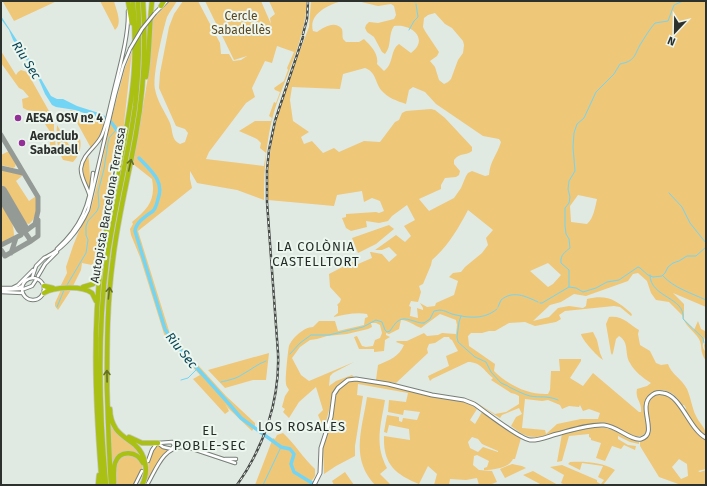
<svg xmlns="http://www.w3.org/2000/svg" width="707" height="486" viewBox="0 0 707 486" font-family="'Fira Sans',sans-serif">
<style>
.green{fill:#eec779;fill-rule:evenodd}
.water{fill:#73d5f5}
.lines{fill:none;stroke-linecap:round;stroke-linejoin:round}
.stream{stroke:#73d5f5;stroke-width:1}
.river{stroke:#73d5f5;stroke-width:3.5}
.taxiway{stroke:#949b96;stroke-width:5}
.runway{stroke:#949b96;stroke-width:13}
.tertiary-casing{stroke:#757e77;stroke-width:4.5}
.secondary-casing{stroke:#757e77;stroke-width:5}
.motorway-casing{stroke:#c8c9c9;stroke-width:6}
.tertiary{stroke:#fff;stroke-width:2.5}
.secondary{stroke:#fff;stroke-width:3}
.motorway{stroke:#aac012;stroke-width:4.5}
.rail-casing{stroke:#484c49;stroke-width:2.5}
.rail{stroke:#edf7f0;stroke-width:1;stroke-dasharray:3;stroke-linecap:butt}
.tertiary-bridge-casing{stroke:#757e77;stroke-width:4.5;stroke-linecap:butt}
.tertiary-bridge{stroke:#fff;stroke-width:2.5}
.oneway{stroke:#657121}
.poi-dot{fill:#933097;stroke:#edf7f0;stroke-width:1.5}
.labels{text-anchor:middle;stroke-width:4;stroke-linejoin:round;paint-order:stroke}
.park-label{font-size:12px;fill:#5c481f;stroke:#edf7f0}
.poi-label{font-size:12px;font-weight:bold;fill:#2d312e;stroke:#edf7f0;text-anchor:start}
.street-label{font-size:12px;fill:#2d312e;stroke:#edf7f0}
.water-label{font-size:13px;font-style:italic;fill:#094556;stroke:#edf7f0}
.neighbourhood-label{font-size:13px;letter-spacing:1px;fill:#252c27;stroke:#edf7f0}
</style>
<rect width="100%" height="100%" fill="#e0eae2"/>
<path class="green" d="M 4,1 L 57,1 L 14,21 L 3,2 Z
M 100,1 L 114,1 C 116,10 123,23 115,30 Z
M 170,1 L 177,1 C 174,6 170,11 167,17 C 163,30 152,77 155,89 C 157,101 165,112 170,123 C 173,131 171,140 180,144 L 185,142 L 188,133 L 185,129 L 176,126 L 159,88 L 160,73 L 169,27 L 174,14 L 183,1 L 198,1 L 220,43 L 221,54 L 229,54 L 233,61 L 241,60 L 247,56 L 234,60 L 205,1 L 261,1 L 271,24 L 270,18 L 275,14 L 269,1 L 307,1 C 305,40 286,75 274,112 C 266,140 264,171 264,200 L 237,190 L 197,183 L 190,171 L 190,179 L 192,188 L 138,231 L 170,334 L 226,396 L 255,423 L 255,427 L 252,431 L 228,408 L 225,403 L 229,411 L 225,414 L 193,379 L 200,375 L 169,341 L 164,334 L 140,257 L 131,235 L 130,229 L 133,224 L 132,222 C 148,209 156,200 152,179 L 133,164 L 148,77 L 151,21 ZM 277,46 L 294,52 L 287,68 L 288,70 L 284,81 L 274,88 L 275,90 L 280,92 L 276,103 L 274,102 L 269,116 L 272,118 L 271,121 L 255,121 L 239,131 L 257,139 L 261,143 L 260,148 L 266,153 L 264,166 L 206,159 L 209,152 L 246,103 L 255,97 L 252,88 L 265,61 L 272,63 Z
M 311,1 L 343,1 C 329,4 308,14 313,31 L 317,32 C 324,27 335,20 342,29 C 343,32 342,36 343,39 L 346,42 L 359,42 L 364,39 C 371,46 379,54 377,64 L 384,71 C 394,64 390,50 399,44 L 411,53 C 430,39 411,23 394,26 C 388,34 392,46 385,54 L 382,52 L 374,37 L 367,32 L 365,28 L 366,25 L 369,22 L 378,23 L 394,19 L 396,15 L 394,6 L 391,4 L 378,6 L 357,1 L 706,1 L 706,307 L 673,293 L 684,304 L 684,319 L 694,330 L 698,321 L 701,329 L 705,331 C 707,339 699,344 705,351 L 704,345 L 706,342 L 706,361 C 699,351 703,346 699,339 C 694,331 684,325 682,315 L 669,302 L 656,300 L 651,293 L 647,281 L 638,273 L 633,274 L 628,281 L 586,296 L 574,294 L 561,302 L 550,305 L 533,321 L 549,317 L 558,308 L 569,306 L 583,308 L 586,306 L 587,299 C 607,294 616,300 631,313 L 632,315 L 631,316 L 620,307 L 614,306 L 565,311 L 559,315 L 561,319 L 556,322 L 535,326 L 525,322 L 509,323 L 495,331 L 489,331 L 482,333 L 471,333 L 468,336 L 469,346 C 478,352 486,358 495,364 L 494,371 C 508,385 528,395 548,394 L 550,390 L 551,371 L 560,371 L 559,359 L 581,359 L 581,361 L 570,378 L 583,386 L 593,373 L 639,412 L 641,412 C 642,401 635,400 637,389 L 647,386 L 651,383 C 643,378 634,371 630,363 C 624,353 630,343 619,336 L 616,339 L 613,353 L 612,355 L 611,353 L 606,324 L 609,317 C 622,315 629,324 639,330 L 638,334 L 640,345 L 650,351 L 656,363 L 661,365 L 668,364 C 671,374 682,379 687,389 C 691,398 692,408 696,416 C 699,423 706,428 706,435 C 697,430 690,419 685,410 L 686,408 L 684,405 L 682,405 C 679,400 675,394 669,392 C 658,387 646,394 644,406 C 642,415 653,429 643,435 C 634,441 615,424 603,424 C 580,423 559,434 537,437 C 526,438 519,432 511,426 L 516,417 L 522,414 L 519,408 L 502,415 L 500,418 L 471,400 L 470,399 L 495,414 L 506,412 L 519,404 L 519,396 L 515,394 L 511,393 L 491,380 L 493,378 C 484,371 481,362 468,362 L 432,379 L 430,381 L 428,376 L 449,366 L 446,356 L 458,351 L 452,340 L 450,339 L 449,337 L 444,337 L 435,343 L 429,344 L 427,349 L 428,353 L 396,383 L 376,380 L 378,365 C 389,360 399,357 404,345 L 396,342 L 397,341 L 407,341 L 424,333 L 427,336 L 438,335 L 442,333 L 456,334 L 457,325 L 456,320 L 440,314 L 421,328 C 415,326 408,320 401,320 L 399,329 L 389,334 L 386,333 L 386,335 L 390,337 L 385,340 L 384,351 L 374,352 L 374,349 L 359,349 L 354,337 L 357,336 L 362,346 L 366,347 L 373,346 L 375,340 L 380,338 L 382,333 L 380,325 L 376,323 L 371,323 L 372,327 L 368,329 L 347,334 L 327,336 L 317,339 L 310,340 L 300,347 L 292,358 L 301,375 L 309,381 L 354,362 L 333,373 L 330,376 L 329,386 L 336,381 L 352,375 L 354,377 L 348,379 L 335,388 L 324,429 L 318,415 L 323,410 L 316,387 L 299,402 L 289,418 L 283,412 L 285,409 L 282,407 L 285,396 L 289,390 C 288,388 286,386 286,384 C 285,380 288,350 289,346 C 292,338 304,327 313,327 L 319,321 L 335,321 L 338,331 L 364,325 L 365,318 L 368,317 L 367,314 C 356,312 344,315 333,317 L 338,313 L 338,306 L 337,305 L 340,302 L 341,299 L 330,287 L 329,274 L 354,261 L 358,264 L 372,258 L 370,252 L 371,252 L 382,254 L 389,262 L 397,255 L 389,247 L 382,250 L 375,250 L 396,235 L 405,242 L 411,236 L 404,226 L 415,220 L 407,205 L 392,216 L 388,221 L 379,223 L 366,221 L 367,227 L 351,231 L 346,228 L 342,218 L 346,217 L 346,214 L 376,212 L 379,213 L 384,211 L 380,201 L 372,198 L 364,202 L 362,191 L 337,195 L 334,206 L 268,200 L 268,170 L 273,131 L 283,95 L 309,27 ZM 435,13 L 445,24 L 452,28 L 463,41 L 464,45 L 463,53 L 458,60 L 451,79 L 448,82 L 444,84 L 439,80 L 435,67 L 430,61 L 437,56 L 439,52 L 425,31 L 423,27 L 424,18 L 428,15 ZM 365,68 C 376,72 375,82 381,90 C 388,98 397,101 406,104 L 409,90 L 413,87 L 425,92 L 436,104 L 483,136 L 499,139 L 501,142 C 497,155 490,161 489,175 L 485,176 L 472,171 L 468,173 L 466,176 L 461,188 L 454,198 L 429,211 L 419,199 L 441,189 L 441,185 L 445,178 L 456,177 L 459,175 L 460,171 L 454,164 L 454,160 C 460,152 466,156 472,151 L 472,147 L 445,118 L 435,110 L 431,109 L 406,111 L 402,113 L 399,120 L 395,122 L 380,142 L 364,141 L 339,152 L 334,148 L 323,153 L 312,141 L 304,144 L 301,137 L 309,132 L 293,121 L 290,100 L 292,87 L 340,89 L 343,74 ZM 578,195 L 597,199 C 595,207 594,218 587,224 L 571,222 L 570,206 ZM 468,210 L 493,230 L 486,238 L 488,245 L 482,253 L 465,267 L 461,272 L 453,273 L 449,277 L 458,281 L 454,295 L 436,303 L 435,306 L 427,307 L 420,303 L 423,308 L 423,310 L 417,308 L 418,318 L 410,316 L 411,307 L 409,306 L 411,301 L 418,302 L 421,292 L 419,286 L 423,284 L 431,265 L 432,260 C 448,246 458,229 468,210 ZM 548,263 L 561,275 L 553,284 L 548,287 L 530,271 ZM 525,399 L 542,401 L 548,400 L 560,405 L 562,409 L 569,406 L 579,407 L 580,405 L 583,411 L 589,409 L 600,413 L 598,419 L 581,419 L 557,424 L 546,434 L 545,430 L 522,428 Z
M 1,51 L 16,75 L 18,72 L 21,70 L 27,72 L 54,120 L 54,130 L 56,149 L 50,145 L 49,130 L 41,118 L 33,111 L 27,110 L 23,108 L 22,99 L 29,97 L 23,90 L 19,88 L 1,63 Z
M 132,51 L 123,133 L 108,212 L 105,214 L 95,261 L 92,265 L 82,263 L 81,270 L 71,290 L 58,310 L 55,306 L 55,303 L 60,292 L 61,285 L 67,273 L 66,267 L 73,246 L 79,231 L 90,212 L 98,181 L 111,120 L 125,68 Z
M 70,110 L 105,121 L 99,138 L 91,148 Z
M 57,125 L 69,145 L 80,139 C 82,147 79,156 73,162 L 63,160 C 57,148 56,138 57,125 Z
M 9,151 L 16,163 L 15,167 L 13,168 L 1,165 L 1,155 Z
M 88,155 L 89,161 L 90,179 L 91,179 L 89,188 C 83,177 80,167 88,155 Z
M 1,171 C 8,171 17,171 23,175 L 16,181 L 29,201 L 36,196 C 38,206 37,218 29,224 L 25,223 L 1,183 Z
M 1,200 C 8,212 14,222 14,236 L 1,243 Z
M 389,225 L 394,229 L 376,244 L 358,253 L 352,238 Z
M 593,332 L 597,340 L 600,353 L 603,360 C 597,356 582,340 581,334 Z
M 269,353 L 266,380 L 253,380 L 225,388 L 208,370 Z
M 353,380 L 393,386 L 427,395 L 465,401 L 477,409 L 470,420 L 475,424 L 482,412 L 521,438 L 515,459 L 513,459 C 509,468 493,470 484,470 L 484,468 L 487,467 L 489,461 L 477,455 L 474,456 L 473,465 L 479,470 L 492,471 L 497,482 L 489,485 L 479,485 L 477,478 L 466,480 L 450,479 L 449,485 L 434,485 L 437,474 L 428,466 L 419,484 C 395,474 383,464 384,436 L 410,440 L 409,429 L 389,425 L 387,433 L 384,432 L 387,415 L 399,417 L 399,421 L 402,422 L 403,418 L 417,420 L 420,412 L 404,410 L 403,415 L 388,412 L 389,400 L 406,402 L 408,393 L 358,384 L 357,395 L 363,396 L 355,446 L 355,456 L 336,466 L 324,474 L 323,447 L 330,424 L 337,392 L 345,384 ZM 472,437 L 478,439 L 482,444 L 498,451 L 498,452 L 483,447 L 478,452 L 470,448 L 468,442 Z
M 656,395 C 659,395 663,394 666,395 C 677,399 691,431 706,440 L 706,469 L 698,471 L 700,472 L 706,470 L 706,485 L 681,485 L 659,477 L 640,446 L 640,442 L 651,432 C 650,418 642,404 656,395 ZM 679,459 L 687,464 L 688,476 L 681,479 L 672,467 Z
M 367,397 L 385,400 C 381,425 374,444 387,468 L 380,474 L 391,485 L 375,485 C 350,458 362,430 367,397 Z
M 110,422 L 134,446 L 144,461 L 139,455 L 121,455 L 112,473 Z
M 594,427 C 617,427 620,436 639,442 L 639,444 L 630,442 L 618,436 L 618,439 L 628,445 L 636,446 L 635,450 L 624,445 L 621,449 L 612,446 L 605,461 L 596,458 L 601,443 L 591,440 L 591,438 L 589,437 L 589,434 L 569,436 L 562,461 L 557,462 L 562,434 Z
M 283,433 C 295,444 303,458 315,469 L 315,476 L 309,485 L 255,485 L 273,438 L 275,439 L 277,435 Z
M 158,444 L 161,447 L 169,450 L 160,459 L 146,485 L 144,485 C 150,471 146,455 158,444 Z
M 124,455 L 133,455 L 142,463 L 143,466 L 133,485 L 115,485 C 115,473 114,463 124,455 Z
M 570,462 C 584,461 602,462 615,470 L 603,485 L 565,485 L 561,483 L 564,475 L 550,467 L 562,465 L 597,480 L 597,482 L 601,484 L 604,480 L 598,477 L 603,466 L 582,463 L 580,470 L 568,464 Z
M 512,464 L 522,466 L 526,468 L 505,478 L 500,469 Z
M 533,471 L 558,485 L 542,485 L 523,475 Z
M 345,472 L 354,485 L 334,485 L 332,481 Z"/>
<path class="water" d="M 1,16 L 33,65 L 51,96 L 57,99 L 63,99 L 77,106 L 102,114 L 105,116 L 105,120 L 75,110 L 56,107 L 52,105 L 45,94 L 36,73 L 30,67 L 23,53 L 13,40 L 9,30 L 1,19 Z"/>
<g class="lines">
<path class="stream" d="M 415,1 L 415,2
M 409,30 L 414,21 L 418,17 L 416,4
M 669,193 L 682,207 L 690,223 L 706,243
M 650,275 C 650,298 686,297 683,319 L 703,338 L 704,343
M 663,276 C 674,288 691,293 706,300
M 67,285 L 86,253 L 88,240 L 86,235 L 86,226 L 88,221 L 97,211 L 99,206 L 98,192 L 104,169 L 108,143 L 109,138 L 116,130
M 569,287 L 569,270 L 561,263 C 560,255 565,252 570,248 L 569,239 L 566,234 L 565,226 L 565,208 L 569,203 L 570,197 L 568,189 L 569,181 L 575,171 L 573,147 L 574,133 L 577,124 L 584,118 L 596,92 L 614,74 L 620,64 C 635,61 634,56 640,45 C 645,37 649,30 655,23 L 668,21 L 674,5 L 683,1
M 540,303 L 542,303 L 569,287 L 576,288 L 583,292 L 596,288 L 607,282 L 619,280 L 638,267 L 640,268 L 648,275 L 653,277 L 662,276 L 665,273 L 668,267 L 673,263 L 679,261 L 687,256 L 696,256 L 706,247
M 57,307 L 64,290
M 498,307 L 501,300 C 513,290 525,296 538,302
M 461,316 L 459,322 L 457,337 L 458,342 L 475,357 L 486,362 L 491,372 L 501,383 L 508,386 L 509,387 C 516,390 522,394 530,396 C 541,398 546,395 558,400
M 424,323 L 430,319 L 434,311 C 443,309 444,311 452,314 C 468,318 484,320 497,309
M 290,354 L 300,343 L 311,335 L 329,335 L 363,327 L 376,320 L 382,322 L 385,330 L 387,332 L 390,331 C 392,328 395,323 398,321 C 405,315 416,324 424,323
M 181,380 L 188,378 L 197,369
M 221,382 C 229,380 236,379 243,374 C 251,370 257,364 266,361
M 212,385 L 214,385
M 263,485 L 281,447"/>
<path class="river" d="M 111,122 L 122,137
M 139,158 C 150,170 165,181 158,199 C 157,203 156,208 153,211 C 146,216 136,222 135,231 L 165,329 L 171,339 L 230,405 L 241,418 L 281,447 L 290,449 L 294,454 L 291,464 L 294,472 L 312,483"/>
<path class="taxiway" d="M 1,135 L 38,197 L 38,211 L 35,224 L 27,230 L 22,228
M 1,168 L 23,173
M 31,241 L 38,236 L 38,220
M 1,245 L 21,235 L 23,230 L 22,228
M 1,250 L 5,256 L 31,241 L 22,228
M 11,253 L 16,238"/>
<path class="runway" d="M 1,192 L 22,228"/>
<defs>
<path id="tertiary" d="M 155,13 L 167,1
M 90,197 C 88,187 80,178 81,168 C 83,153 97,147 102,135 C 107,123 109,111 112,99 C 118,72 129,38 128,11
M 57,249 C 81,227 90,205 93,173
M 44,258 C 64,249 79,230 88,210 L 115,95 L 123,66 L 130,49
M 38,276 L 45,264 L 57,252
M22 289a11 11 0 1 1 22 0a11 11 0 1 1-22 0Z
M 32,278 L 36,266 L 44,258
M 1,288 L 18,288 L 22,286
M 12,288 L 18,285 L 33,270
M 24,289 L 32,286 L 36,280
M 1,290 L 20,289
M 1,292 L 23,293
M 158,443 L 172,442 L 235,463
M 158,443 L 163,447 L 172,449 L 174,445 L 172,442
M 225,459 L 236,459
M 148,461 L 152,450 L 157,443
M 135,485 L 142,471
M 147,485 C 156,470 163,446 184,447"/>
<path id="secondary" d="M 314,485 L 320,473 L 321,448 L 331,417 L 334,394 L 338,388 L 348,380 L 356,379 L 388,384 L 432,395 L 464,400 L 474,404 C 486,412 518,438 530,440 C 538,441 549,436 557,434 C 572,430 589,424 604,425 C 617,426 631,441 641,439 C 659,434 637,407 651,396 C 654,393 659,392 663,393 C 681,395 689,429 706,438"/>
<path id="motorway" d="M 128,1 L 132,23
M 161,6 L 164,1
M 146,77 C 150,52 149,26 152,1
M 44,286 L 53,288
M 83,287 L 93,284 L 98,276
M 44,293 C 53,287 82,285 92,293 L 96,301
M 110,409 C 110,416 112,423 116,429 C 121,436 129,440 135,445 C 146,455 149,472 142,485
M 129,437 L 142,443 L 158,443
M 114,483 C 114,477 113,470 115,463 C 120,449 137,451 143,463
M 98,485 L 99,475
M 102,485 C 96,412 92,337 101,264 C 109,203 127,144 133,83 C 136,55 135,28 133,1
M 106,485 C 99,410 97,333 107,259 C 114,208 128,158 135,107 C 139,72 140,36 138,1
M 111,485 C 109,453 108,421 107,388 C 107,345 107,302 113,259 C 118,216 129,175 136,134 C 144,90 146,46 143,1"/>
</defs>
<use href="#tertiary" class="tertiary-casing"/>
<use href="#secondary" class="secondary-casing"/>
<use href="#motorway" class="motorway-casing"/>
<use href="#tertiary" class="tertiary"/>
<use href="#secondary" class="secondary"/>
<use href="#motorway" class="motorway"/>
<defs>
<path id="rail" d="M 303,34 L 307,19 L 308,1
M 237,485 C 264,447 280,400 278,353 L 267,202 L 267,170 L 269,150 L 275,121 L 303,37"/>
</defs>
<use href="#rail" class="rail-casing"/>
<use href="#rail" class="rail"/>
<defs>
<path id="tertiary-bridge" d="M 130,49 L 142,29 L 155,13"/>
</defs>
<use href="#tertiary-bridge" class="tertiary-bridge-casing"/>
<use href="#tertiary-bridge" class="tertiary-bridge"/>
</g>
<defs><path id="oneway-shaft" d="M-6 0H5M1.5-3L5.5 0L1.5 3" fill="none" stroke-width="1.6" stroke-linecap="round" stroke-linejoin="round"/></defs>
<g class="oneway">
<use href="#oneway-shaft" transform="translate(130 165) rotate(-78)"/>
<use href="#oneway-shaft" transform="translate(109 293) rotate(-84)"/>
<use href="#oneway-shaft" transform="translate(107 376) rotate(-91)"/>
</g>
<g class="poi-dot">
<circle cx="18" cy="118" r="4"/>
<circle cx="22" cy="143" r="4"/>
</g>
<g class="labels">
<g class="park-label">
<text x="241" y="20">Cercle<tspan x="241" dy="14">Sabadellès</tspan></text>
</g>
<g class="poi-label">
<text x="26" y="122">AESA OSV nº 4</text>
<text x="30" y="140">Aeroclub<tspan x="30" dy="14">Sabadell</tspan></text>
</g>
<g class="street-label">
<text transform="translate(108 205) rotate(-80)" y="4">Autopista Barcelona-Terrassa</text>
</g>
<g class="water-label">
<text transform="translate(27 60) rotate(58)" y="5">Riu Sec</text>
<text transform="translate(182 350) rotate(51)" y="5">Riu Sec</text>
</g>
<g class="neighbourhood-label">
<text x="316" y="251">LA COLÒNIA<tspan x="316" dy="15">CASTELLTORT</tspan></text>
<text x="302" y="431">LOS ROSALES</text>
<text x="210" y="435">EL<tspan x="210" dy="15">POBLE-SEC</tspan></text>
</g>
</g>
<rect width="707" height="486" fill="none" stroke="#2d312e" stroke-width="4"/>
<g transform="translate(675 32) rotate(202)" stroke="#edf7f0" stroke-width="3" paint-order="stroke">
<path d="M0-3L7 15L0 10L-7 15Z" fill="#2d312e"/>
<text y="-6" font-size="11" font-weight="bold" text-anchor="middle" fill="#2d312e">N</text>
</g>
</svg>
